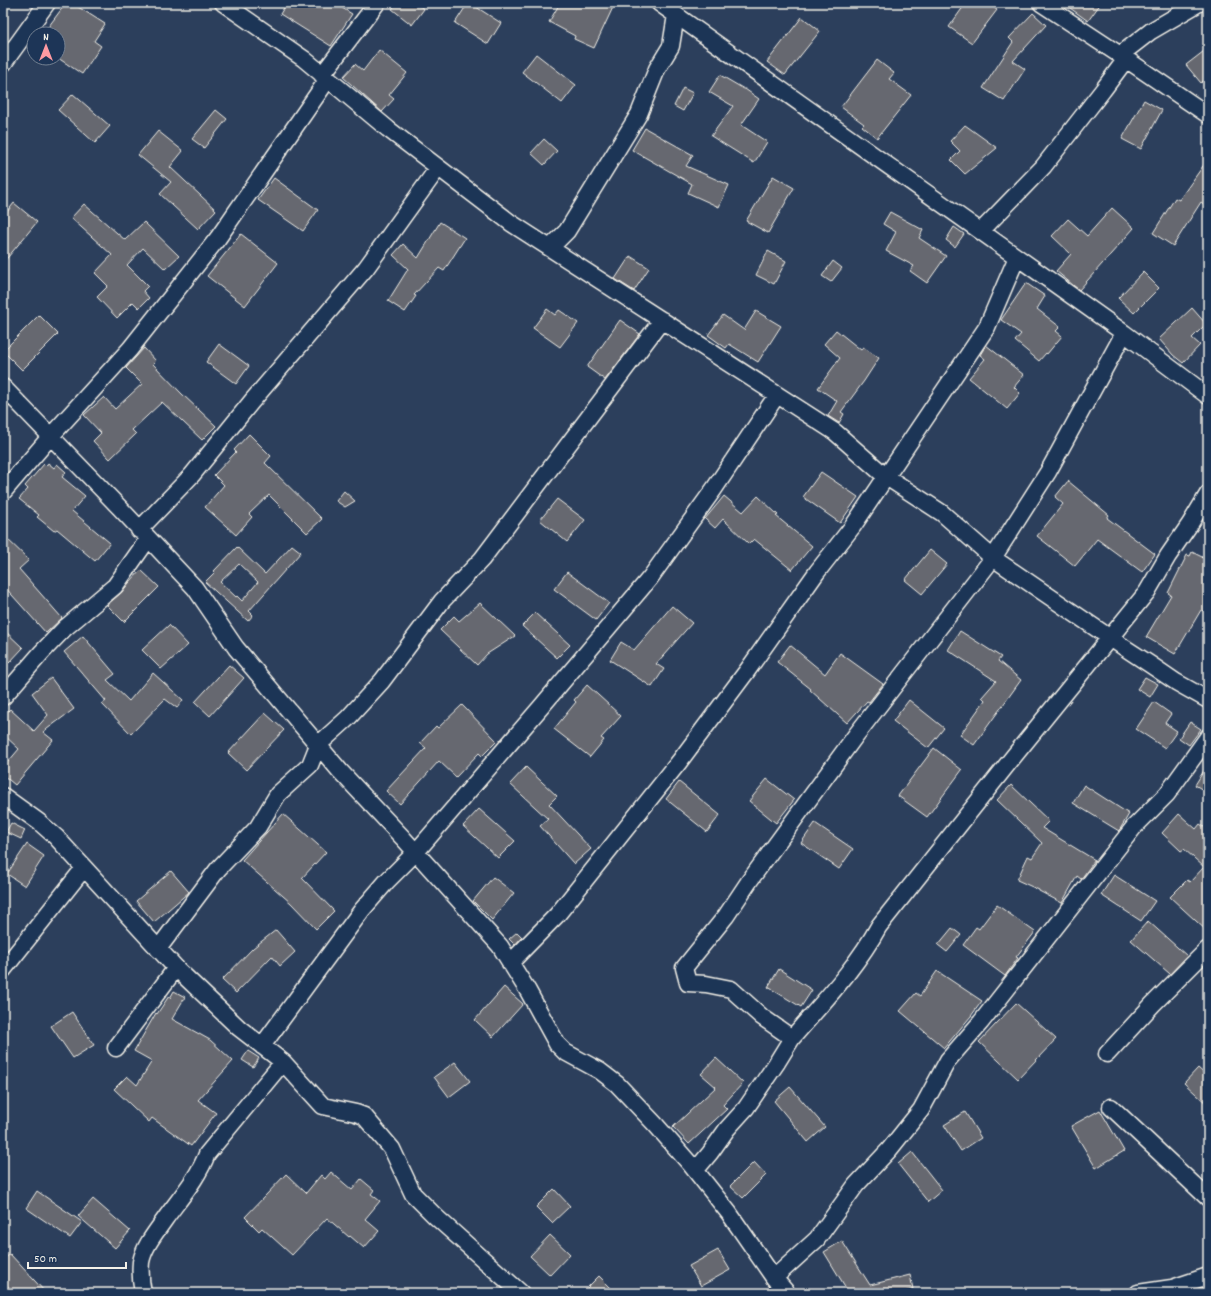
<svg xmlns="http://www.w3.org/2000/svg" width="1211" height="1296" viewBox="0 0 1211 1296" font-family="Dekko,sans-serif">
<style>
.building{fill:#666870;stroke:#f4f1e8;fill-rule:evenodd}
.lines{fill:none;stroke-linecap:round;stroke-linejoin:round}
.minor-casing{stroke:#f4f1e8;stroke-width:19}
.minor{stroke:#1d3557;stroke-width:16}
</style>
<rect width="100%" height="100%" fill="#2c3f5c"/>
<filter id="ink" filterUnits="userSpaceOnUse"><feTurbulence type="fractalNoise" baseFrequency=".025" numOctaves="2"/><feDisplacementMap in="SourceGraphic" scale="8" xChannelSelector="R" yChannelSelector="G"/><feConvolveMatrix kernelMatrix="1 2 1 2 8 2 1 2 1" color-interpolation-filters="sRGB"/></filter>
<g filter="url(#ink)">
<path class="building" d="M 66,3 L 72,3 L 105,24 L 94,41 L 101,46 L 82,74 L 58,58 L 58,34 L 43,34 Z
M 287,3 L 334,3 L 352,14 L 331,46 L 280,14 Z
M 397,3 L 415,3 L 424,9 L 412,25 L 392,9 Z
M 468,3 L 470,3 L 501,23 L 488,44 L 455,23 Z
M 560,3 L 615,3 L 594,48 L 574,39 L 575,36 L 549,22 Z
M 966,3 L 988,3 L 997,10 L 972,43 L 949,27 Z
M 1063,3 L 1101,3 L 1088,21 Z
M 1033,13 L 1046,25 L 1013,61 L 1025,69 L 1004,101 L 983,88 L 1013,42 L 1009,38 Z
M 802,17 L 820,31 L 785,75 L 767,62 Z
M 1208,48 L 1208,77 L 1201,83 L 1186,65 Z
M 379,50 L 407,73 L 389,95 L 394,99 L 382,112 L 343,77 L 355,64 L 363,71 Z
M 536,54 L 576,85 L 562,103 L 522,72 Z
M 877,60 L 894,73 L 889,79 L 911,95 L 877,138 L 862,126 L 864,124 L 841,107 Z
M 720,75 L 744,89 L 745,89 L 759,99 L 741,125 L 767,142 L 754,163 L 711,136 L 733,106 L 709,92 Z
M 683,88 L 693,93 L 683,111 L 674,106 Z
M 73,94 L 110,126 L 95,143 L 58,110 Z
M 1144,100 L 1162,110 L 1141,149 L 1122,139 Z
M 216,110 L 227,119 L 204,148 L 192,139 Z
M 965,125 L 997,148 L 965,174 L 951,160 L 960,151 L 950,141 Z
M 645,128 L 693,155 L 686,166 L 729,185 L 719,207 L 688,193 L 692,184 L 632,150 Z
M 158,131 L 183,151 L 170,167 L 216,210 L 198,229 L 160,194 L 171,182 L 138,155 Z
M 544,139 L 557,151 L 544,165 L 531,153 Z
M 1208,159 L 1208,207 L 1201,202 L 1173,246 L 1153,233 L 1175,198 L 1179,200 Z
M 773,176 L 794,188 L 768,233 L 746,221 Z
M 274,178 L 318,210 L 303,231 L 258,200 Z
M 14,203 L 37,222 L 3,263 L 3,217 Z
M 84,204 L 125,240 L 144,222 L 179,256 L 165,269 L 143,248 L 127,265 L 148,286 L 143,291 L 149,298 L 139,308 L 133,302 L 117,318 L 97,297 L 108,286 L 95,273 L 112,255 L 71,218 Z
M 1112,208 L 1134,228 L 1079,290 L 1056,271 L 1071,254 L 1052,236 L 1068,219 L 1087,236 Z
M 890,212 L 923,230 L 919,238 L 946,256 L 927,283 L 910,271 L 914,266 L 886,251 L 896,232 L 883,224 Z
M 440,222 L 465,238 L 444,271 L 439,268 L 414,295 L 416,296 L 405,312 L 388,301 L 408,269 L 393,255 L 403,244 L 418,258 Z
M 954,227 L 964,234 L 955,247 L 946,240 Z
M 241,234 L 278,263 L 245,306 L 207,276 Z
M 768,251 L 786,261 L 774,284 L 756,275 Z
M 630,256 L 649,268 L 634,291 L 615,279 Z
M 833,261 L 842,268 L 831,282 L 822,276 Z
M 1143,272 L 1159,288 L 1134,313 L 1118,298 Z
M 1026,283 L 1045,296 L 1037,309 L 1060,327 L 1056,331 L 1062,336 L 1047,354 L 1046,353 L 1039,361 L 1015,341 L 1021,334 L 1001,320 Z
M 1192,308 L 1206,324 L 1192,338 L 1200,345 L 1183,363 L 1173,355 L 1159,339 Z
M 547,309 L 555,315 L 559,310 L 578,323 L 560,347 L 533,328 Z
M 756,311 L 781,326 L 758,362 L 729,344 L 726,348 L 708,335 L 723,315 L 744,330 Z
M 39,315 L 58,334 L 22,370 L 3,351 Z
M 620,320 L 640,334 L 605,380 L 587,367 Z
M 836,330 L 861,350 L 863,347 L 879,358 L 864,381 L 841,412 L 844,414 L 839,423 L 828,416 L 837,401 L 818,388 L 840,358 L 824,344 Z
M 219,344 L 249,366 L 236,384 L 206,362 Z
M 986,345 L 1024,375 L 1014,387 L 1020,393 L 1007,409 L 969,378 L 985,359 L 980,355 Z
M 144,348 L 156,361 L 153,364 L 182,394 L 216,426 L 202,440 L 162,402 L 132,430 L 136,434 L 110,459 L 93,441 L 101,433 L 84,415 L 104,397 L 115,409 L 142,384 L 126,368 Z
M 249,434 L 271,456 L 265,463 L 322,519 L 307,533 L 269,495 L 249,514 L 252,517 L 236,535 L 205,507 L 224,485 L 214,475 L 236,452 L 234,450 Z
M 48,463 L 54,468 L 57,464 L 66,472 L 62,477 L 85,496 L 72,511 L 110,543 L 95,561 L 57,529 L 54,531 L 37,517 L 39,515 L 19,499 L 28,489 L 25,486 L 44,464 L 46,466 Z
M 821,472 L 858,497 L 840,523 L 803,497 Z
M 1068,481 L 1109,515 L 1107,518 L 1155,554 L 1142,572 L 1097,539 L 1075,566 L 1037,536 L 1063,504 L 1055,497 Z
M 344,491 L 355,501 L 345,507 L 336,501 Z
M 724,496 L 743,512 L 758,496 L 778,515 L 776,516 L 812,546 L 792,570 L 754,539 L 749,544 L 723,519 L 715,528 L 705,519 Z
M 557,499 L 585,520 L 567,542 L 540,520 Z
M 3,535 L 29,560 L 19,569 L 62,618 L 46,633 L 3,585 Z
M 292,545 L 301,552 L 249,611 L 253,615 L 248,621 L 205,582 L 215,572 L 214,571 L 237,547 L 265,574 ZM 239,564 L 258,582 L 242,601 L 237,596 L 236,597 L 220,582 Z
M 930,550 L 947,564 L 922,594 L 905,580 Z
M 1192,552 L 1208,560 L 1208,613 L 1201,610 L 1175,654 L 1146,637 L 1171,595 L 1168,593 L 1187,555 L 1190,556 Z
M 141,570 L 159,587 L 124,622 L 107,605 L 121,593 L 129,583 Z
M 567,572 L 609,603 L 596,620 L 554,589 Z
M 480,603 L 515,636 L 487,654 L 477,665 L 440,630 L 454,616 L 459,621 Z
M 672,606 L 692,623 L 656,664 L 664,669 L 652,687 L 610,660 L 621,642 L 634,650 Z
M 535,613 L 570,645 L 557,658 L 522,626 Z
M 169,625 L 188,645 L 161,669 L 142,650 Z
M 3,629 L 23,648 L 9,663 L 3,657 Z
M 960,631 L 1001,657 L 998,661 L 1021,680 L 974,745 L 960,735 L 985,700 L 982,697 L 996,681 L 948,650 Z
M 83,636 L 115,674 L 107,680 L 129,701 L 153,673 L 183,700 L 177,708 L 165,699 L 131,734 L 102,704 L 106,701 L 64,652 Z
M 790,645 L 825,674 L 840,653 L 883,684 L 869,702 L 867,701 L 847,723 L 810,690 L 811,689 L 777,662 Z
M 229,665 L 244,678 L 210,716 L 195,702 Z
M 1145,677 L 1158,684 L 1150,697 L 1137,689 Z
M 51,678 L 74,709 L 43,732 L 53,740 L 15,785 L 3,775 L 3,768 L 19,749 L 3,734 L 3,716 L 10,709 L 34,731 L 48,715 L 32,693 Z
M 587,685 L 621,716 L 601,738 L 604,740 L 590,757 L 554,729 L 576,702 L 574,700 Z
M 909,700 L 944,728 L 928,748 L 893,721 Z
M 1154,702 L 1171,714 L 1165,723 L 1177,731 L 1165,748 L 1136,729 Z
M 462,705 L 497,741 L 482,756 L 479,753 L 456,777 L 439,761 L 400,804 L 386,791 L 426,748 L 420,743 L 436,726 L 438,728 Z
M 265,713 L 284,730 L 246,770 L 228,753 Z
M 1190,722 L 1201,729 L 1189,745 L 1179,738 Z
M 934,748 L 962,770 L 927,817 L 898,796 Z
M 1208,764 L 1208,793 L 1195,785 Z
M 526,767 L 557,796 L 549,804 L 591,849 L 574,864 L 540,826 L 548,819 L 510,784 Z
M 767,779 L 794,800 L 776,823 L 749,801 Z
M 679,782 L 720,815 L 707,832 L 666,799 Z
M 1011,785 L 1049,821 L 1042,828 L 1095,860 L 1081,879 L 1077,876 L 1062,903 L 1039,891 L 1039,890 L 1017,880 L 1028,856 L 1032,858 L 1042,843 L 997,800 Z
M 1084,785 L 1129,814 L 1119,831 L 1073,803 Z
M 479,809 L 515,841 L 498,858 L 463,826 Z
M 283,814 L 326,852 L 302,878 L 334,911 L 316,929 L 291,903 L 242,860 Z
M 1179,814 L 1196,829 L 1200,824 L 1208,830 L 1208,932 L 1170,897 L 1187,880 L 1190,882 L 1204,867 L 1184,849 L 1181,851 L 1162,833 Z
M 11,823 L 25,830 L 21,839 L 6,832 Z
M 815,823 L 853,849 L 839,869 L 801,843 Z
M 27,844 L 44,856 L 25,886 L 7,874 Z
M 171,871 L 189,892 L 154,922 L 136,901 Z
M 1114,875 L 1155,901 L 1141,921 L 1101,895 Z
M 493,877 L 514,893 L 492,920 L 473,901 Z
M 997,905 L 1035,932 L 1016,957 L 1018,958 L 1005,976 L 963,945 L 976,927 L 979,929 Z
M 1148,921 L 1187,956 L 1170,974 L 1131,940 Z
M 952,928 L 961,935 L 947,952 L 938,945 Z
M 276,930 L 295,952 L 280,966 L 272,956 L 236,993 L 222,980 L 253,948 Z
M 517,932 L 522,937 L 515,945 L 509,939 Z
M 779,969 L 812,990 L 801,1007 L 768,987 Z
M 937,971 L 982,1001 L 971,1016 L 944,1048 L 900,1011 L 916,993 L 920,996 Z
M 504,987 L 523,1004 L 493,1037 L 475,1020 Z
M 174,991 L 185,997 L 172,1019 L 210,1040 L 233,1061 L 198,1100 L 216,1113 L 191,1146 L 152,1118 L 149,1122 L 114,1089 L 127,1076 L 137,1085 L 152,1061 L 134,1051 L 156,1013 L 157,1014 L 169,996 L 170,998 Z
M 1016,1003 L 1056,1039 L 1018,1079 L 979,1042 Z
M 72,1012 L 94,1045 L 73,1058 L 51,1026 Z
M 248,1051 L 259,1058 L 253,1067 L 242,1060 Z
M 716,1058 L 743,1083 L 723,1105 L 727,1109 L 689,1144 L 673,1127 L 716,1087 L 701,1074 Z
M 455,1062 L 470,1081 L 449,1097 L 434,1077 Z
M 1198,1068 L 1208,1077 L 1208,1105 L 1184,1083 Z
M 790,1087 L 825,1127 L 808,1142 L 774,1101 Z
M 1100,1110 L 1124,1151 L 1096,1168 L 1071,1126 Z
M 965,1112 L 981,1138 L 961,1151 L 944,1125 Z
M 912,1152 L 942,1190 L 928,1202 L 898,1164 Z
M 754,1162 L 766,1175 L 743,1198 L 730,1186 Z
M 331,1172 L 352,1190 L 361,1179 L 374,1190 L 371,1194 L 380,1201 L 365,1219 L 379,1231 L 364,1248 L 350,1236 L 349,1237 L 327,1218 L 292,1255 L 262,1228 L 259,1231 L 245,1217 L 286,1174 L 306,1193 L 321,1175 L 325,1179 Z
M 554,1189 L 570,1206 L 552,1223 L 536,1207 Z
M 37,1191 L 82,1222 L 70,1238 L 26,1208 Z
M 93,1199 L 130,1231 L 115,1248 L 78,1216 Z
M 550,1235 L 570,1254 L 550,1275 L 530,1256 Z
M 842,1241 L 870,1285 L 910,1275 L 913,1289 L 901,1293 L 849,1293 L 824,1252 Z
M 718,1250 L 730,1270 L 701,1286 L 689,1266 Z
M 10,1254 L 46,1293 L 14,1293 L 3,1281 L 3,1260 Z
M 599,1276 L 616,1293 L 582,1293 Z"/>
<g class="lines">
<defs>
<path id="minor" d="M 223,3 L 304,59 L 388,129 L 511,223 L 835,432 L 885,476 L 942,513 L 993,558 L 1125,648 L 1151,665 L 1176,682 L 1208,700
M 659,3 L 1124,333 L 1208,396
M 1041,3 L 1120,55 L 1208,115
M 1120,55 L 1151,31 L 1199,3
M 3,64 L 47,3
M 322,75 L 377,3
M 981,231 L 1043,167 L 1103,90 L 1126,59
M 550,248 L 567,231 L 639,114 L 657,69 L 671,46 L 676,15
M 3,387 L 120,508 L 195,588 L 236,648 L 340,771 L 403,838 L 500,946 L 528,991 L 557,1044 L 565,1052 L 600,1071 L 617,1084 L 655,1124 L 691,1165 L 729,1213 L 774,1278 L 787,1293
M 3,492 L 50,437 L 130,349 L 218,238 L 328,79
M 139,530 L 192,475 L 252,401 L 366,268 L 438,168
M 3,697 L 42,652 L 65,628 L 115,586 L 148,539
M 3,796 L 39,822 L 56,837 L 176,968 L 239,1028 L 283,1062 L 323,1106 L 356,1113 L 364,1116 L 392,1149 L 413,1194 L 436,1217 L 521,1293
M 158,949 L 218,869 L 258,827 L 278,794 L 310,765 L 318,745 L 348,718 L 382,681 L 442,601 L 482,559 L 662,320
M 510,963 L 557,915 L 679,762 L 747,671 L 817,572 L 853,526 L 987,327 L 1017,257
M 3,970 L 84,868
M 792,1038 C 823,1002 856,968 879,926 L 1014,756 L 1147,592 L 1168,556 L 1190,524 L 1208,494
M 262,1046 L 362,910 L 387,881 L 416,852 L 541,707 L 650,578 L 714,489 L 777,395
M 116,1048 L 176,968
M 1107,1054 L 1153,1004 L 1208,949
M 1111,1107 L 1208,1198
M 691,1165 L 700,1165 L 710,1153 L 727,1129 L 746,1108 L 776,1064 L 792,1038 L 762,1017 L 731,989 L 706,984 L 688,983 L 684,968 L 726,916 L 750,880 L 856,735 L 993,558 L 1048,472 L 1124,333
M 774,1278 L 817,1239 L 856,1185 L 889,1150 L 921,1110 L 948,1060 L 981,1022 L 1134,827 L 1167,794 L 1208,737
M 143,1293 C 141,1283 140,1272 141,1262 C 144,1246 156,1232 165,1219 C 180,1198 198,1178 207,1154 L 283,1062
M 1138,1293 L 1172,1288 L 1208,1276"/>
</defs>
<use href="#minor" class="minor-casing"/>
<use href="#minor" class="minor"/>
</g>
</g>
<rect width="1211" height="1296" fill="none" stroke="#1d3557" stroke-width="16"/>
<rect x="8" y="8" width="1195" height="1280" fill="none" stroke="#f4f1e8" stroke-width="1.5" filter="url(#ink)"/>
<g transform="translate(46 46)"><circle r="19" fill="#1d3557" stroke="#738091"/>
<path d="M0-3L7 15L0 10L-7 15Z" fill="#ff9aa2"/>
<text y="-6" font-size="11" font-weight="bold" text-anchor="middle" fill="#f4f1e8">N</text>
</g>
<path d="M28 1262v6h98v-6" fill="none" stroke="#f4f1e8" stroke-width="2"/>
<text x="34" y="1262" font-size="12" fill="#f4f1e8" stroke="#1d3557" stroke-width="3" paint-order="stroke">50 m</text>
</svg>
